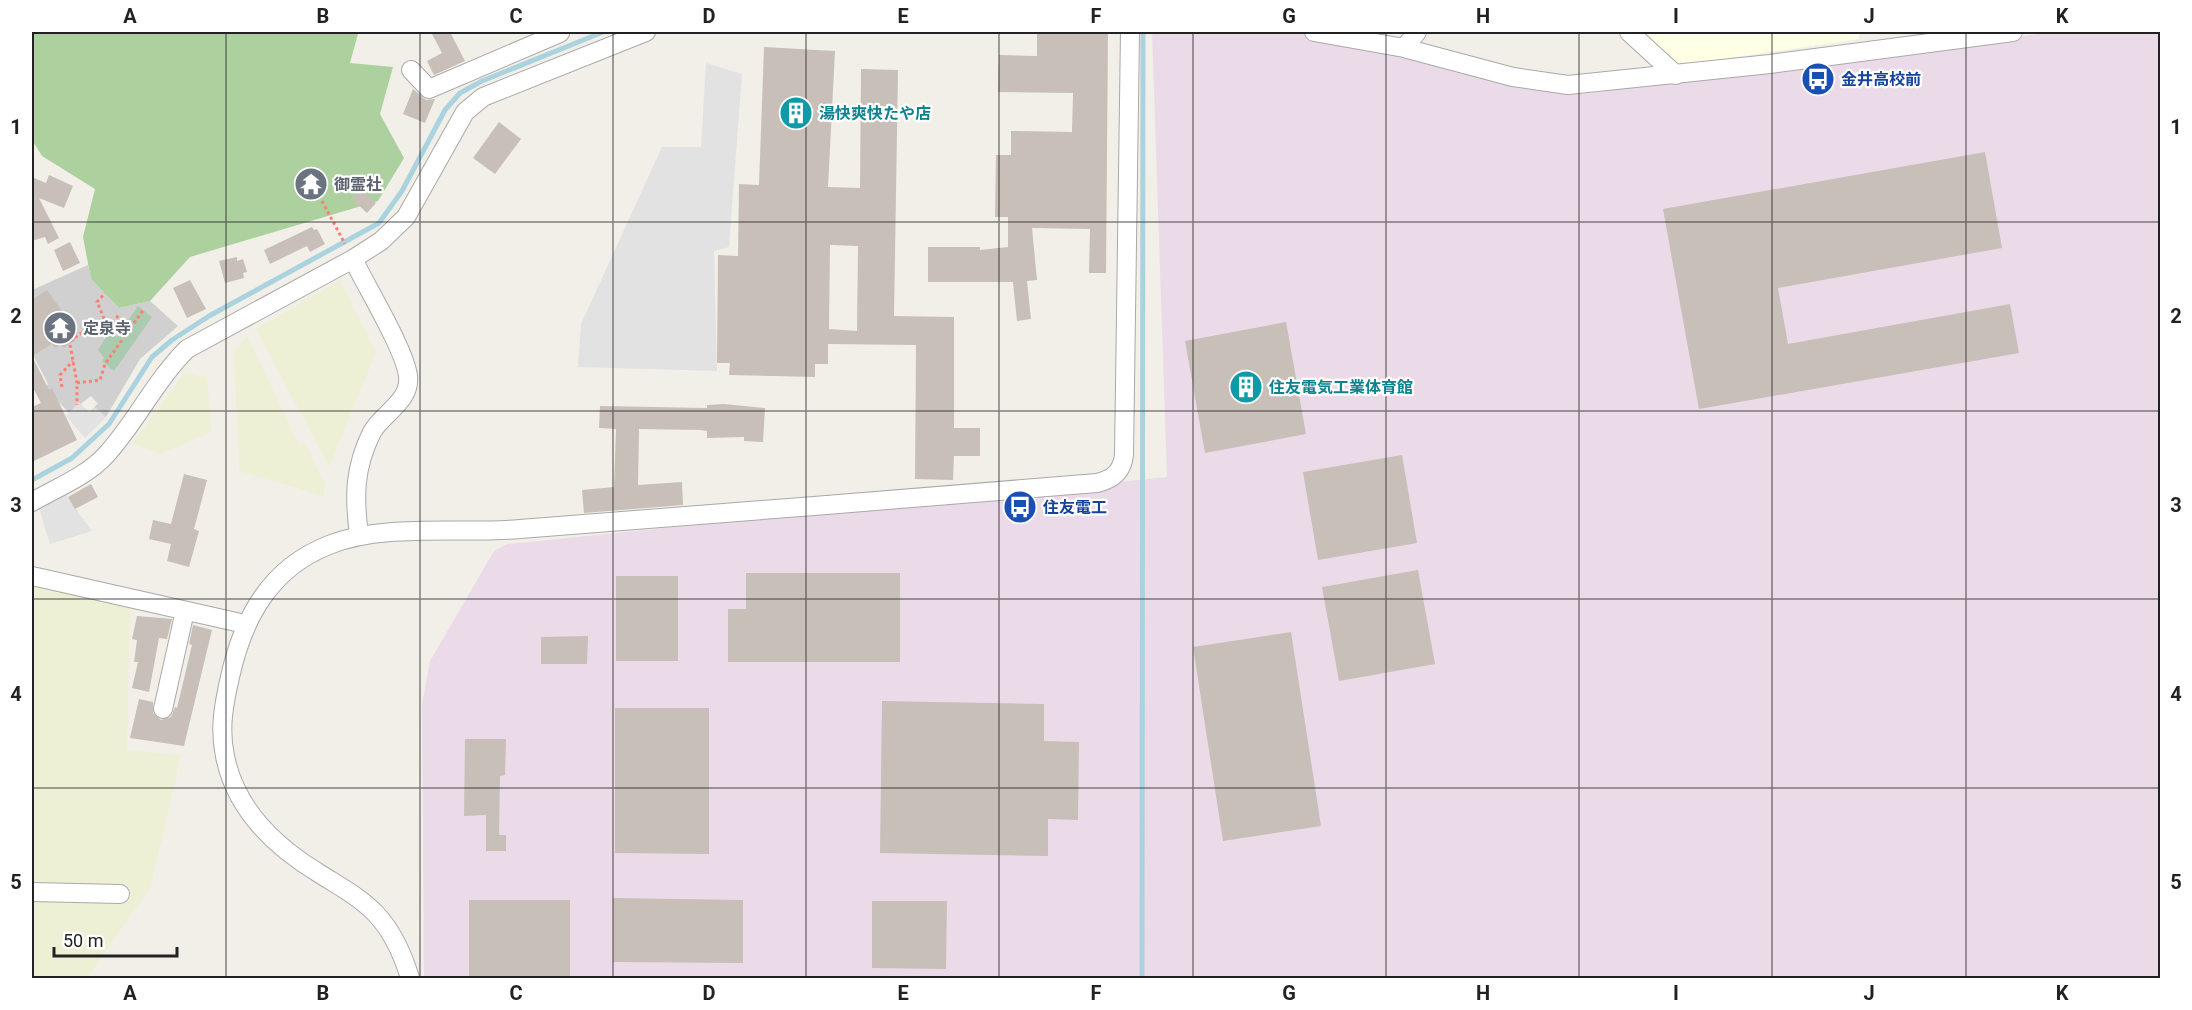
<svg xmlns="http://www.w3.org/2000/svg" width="2192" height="1010" viewBox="0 0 2192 1010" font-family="Roboto,'Noto Sans JP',sans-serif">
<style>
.industrial{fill:#ebdbe8}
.education{fill:#ffffe5}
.religious{fill:#d0d0d0}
.farmland{fill:#eef0d5}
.forest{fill:#add19e}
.cemetery{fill:#aacbaf}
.parking{fill:#e2e2e2}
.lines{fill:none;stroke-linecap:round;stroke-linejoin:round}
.stream{stroke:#aad3df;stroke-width:5}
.building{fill:#c7bfb8;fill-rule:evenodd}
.minor-casing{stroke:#a9a9a9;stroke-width:20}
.path{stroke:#fa8072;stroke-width:3;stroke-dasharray:3 3;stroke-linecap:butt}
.minor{stroke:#fff;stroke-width:18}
.grid{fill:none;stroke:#222;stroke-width:1.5;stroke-opacity:0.55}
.labels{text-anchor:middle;stroke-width:4.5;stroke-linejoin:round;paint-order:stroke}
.transit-label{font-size:16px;font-weight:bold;fill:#164399;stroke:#fff;text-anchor:start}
.culture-label{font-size:16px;font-weight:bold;fill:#0d838f;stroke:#fff;text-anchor:start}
.worship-label{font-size:16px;font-weight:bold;fill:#5b616d;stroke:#fff;text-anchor:start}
.neatline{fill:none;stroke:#222;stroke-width:2}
.grid-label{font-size:20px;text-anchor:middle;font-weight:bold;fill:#222}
</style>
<rect width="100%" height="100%" fill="#f2efe9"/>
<path class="industrial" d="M 1152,32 L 1296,32 L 1529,88 L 1585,94 L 2052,32 L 2160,32 L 2160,978 L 424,978 L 422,704 L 430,661 L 494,551 L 507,544 L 1167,477 Z"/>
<path class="education" d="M 1637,32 L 1859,32 L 1859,39 L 1675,66 Z"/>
<path class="religious" d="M 88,265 L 91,279 L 119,308 L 150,301 L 178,326 L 140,359 L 106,417 L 94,407 L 98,404 L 91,396 L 69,413 L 45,387 L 48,384 L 32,353 L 32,290 Z"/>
<path class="farmland" d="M 340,280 L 376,353 L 329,467 L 256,329 Z
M 247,335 L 299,445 L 305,443 L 325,484 L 324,496 L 239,471 L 234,352 Z
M 184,373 L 207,377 L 212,432 L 160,454 L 132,444 Z
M 32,582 L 130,604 L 127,750 L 181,755 L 151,887 L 87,978 L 32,978 Z"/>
<path class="forest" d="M 32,32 L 361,32 L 358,34 L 350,63 L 393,67 L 380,114 L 404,158 L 378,201 L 190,257 L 150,301 L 119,308 L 91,279 L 83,237 L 95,189 L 42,156 L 32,140 Z"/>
<path class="cemetery" d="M 138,306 L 152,317 L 114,371 L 102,361 L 104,358 L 98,350 L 110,331 L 117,337 Z"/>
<path class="parking" d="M 706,63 L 742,74 L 729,247 L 714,251 L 717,371 L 578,367 L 581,324 L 662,147 L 701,147 Z
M 79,402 L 89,412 L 94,407 L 106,417 L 85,438 L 66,416 Z
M 65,494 L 92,531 L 50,544 L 39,508 Z"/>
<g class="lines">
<path class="stream" d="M 32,480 L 72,458 L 109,424 L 152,357 L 172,340 L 209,316 L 379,223 L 402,191 L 445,110 L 460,93 L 482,81 L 603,32
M 1142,978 L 1143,32"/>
</g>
<path class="building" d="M 431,32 L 450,32 L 465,61 L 434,75 L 427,61 L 442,53 Z
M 1037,32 L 1108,32 L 1106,273 L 1089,273 L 1090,229 L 1032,228 L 1037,280 L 1027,281 L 1031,319 L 1017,321 L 1013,282 L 928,282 L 928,247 L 980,247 L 980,250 L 1008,247 L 1008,217 L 995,217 L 996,155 L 1011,155 L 1011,131 L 1072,132 L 1073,93 L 998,92 L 999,55 L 1037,56 Z
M 764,47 L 835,51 L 828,187 L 860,188 L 861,69 L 898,70 L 894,316 L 954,317 L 954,428 L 980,428 L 980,456 L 954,456 L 953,480 L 915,479 L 916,345 L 828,344 L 828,364 L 815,364 L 815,377 L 729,375 L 730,363 L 717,363 L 718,255 L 738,256 L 739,184 L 759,185 ZM 830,245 L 858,246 L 857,331 L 829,329 Z
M 413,89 L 426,100 L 435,99 L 425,123 L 403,114 Z
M 499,122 L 521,139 L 495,174 L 473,158 Z
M 1985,152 L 2002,248 L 1778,288 L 1788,344 L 2010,304 L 2019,353 L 1699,409 L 1663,209 Z
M 310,168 L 323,190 L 307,199 L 294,177 Z
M 49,175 L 73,186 L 64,208 L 39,198 L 59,238 L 48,244 L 45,237 L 32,241 L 32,177 L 46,183 Z
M 361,189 L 376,203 L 367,213 L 352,199 Z
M 312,227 L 314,230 L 317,229 L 325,244 L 310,252 L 307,246 L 270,264 L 264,250 Z
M 70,242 L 80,263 L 63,271 L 54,250 Z
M 237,257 L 237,261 L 243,259 L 247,272 L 243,273 L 244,278 L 225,283 L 219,261 Z
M 190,280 L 206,309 L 187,318 L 173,288 Z
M 47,290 L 78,333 L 74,336 L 76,340 L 64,348 L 61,344 L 55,348 L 52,344 L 32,356 L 49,390 L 52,388 L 77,440 L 32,462 L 32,407 L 41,403 L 32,386 L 32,300 Z
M 1286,322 L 1306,434 L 1205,453 L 1185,341 Z
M 724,404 L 765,408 L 763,442 L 744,441 L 744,437 L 707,438 L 707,431 L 700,430 L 639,429 L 638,485 L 682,482 L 683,505 L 584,513 L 582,490 L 614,487 L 616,429 L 599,428 L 600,406 L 707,408 L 707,405 Z
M 1402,455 L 1417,543 L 1318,560 L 1303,472 Z
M 184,474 L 207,480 L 194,529 L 199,531 L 189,567 L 167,561 L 171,544 L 149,539 L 153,520 L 171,524 Z
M 91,484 L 98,497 L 75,509 L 68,497 Z
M 1418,570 L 1435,664 L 1339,681 L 1322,587 Z
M 746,573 L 900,573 L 900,662 L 728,662 L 728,609 L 746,609 Z
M 616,576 L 678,576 L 678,661 L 616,661 Z
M 137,616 L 172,619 L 167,639 L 159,638 L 149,692 L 132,688 L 138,662 L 134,662 L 137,640 L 132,639 Z
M 193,625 L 212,630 L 184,746 L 130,738 L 139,699 L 153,702 L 153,713 L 161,720 L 171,717 L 175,707 L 177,708 L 192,645 L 189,644 Z
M 1291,632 L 1321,826 L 1223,841 L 1193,647 Z
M 588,636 L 587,664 L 541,664 L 541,637 Z
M 882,701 L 1044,704 L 1044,741 L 1079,742 L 1078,820 L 1048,819 L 1048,856 L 880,853 Z
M 615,708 L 709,708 L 709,854 L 615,853 Z
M 465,739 L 506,739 L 505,775 L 500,776 L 499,835 L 506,835 L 506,851 L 486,851 L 486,815 L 464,816 Z
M 613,898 L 743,900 L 743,963 L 613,962 Z
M 469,900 L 570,900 L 570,978 L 469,978 Z
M 872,901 L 947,901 L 946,969 L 872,968 Z"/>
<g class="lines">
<defs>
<path id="minor" d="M 1314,32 L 1404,48 L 1513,77 L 1568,85 L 1770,64 L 2013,32
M 1629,32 L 1676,75
M 1404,48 L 1417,32
M 411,70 L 429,89 L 560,33
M 353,259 C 366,286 405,350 408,376 C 411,401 383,413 372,432 C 354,468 354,497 359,535
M 32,502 C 56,488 87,476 106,455 C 136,422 155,381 187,349 L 353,259 L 381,241 L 406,217 L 465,112 L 483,97 L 646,32
M 32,576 L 245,624
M 163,709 L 185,611
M 32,892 L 120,894
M 410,978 C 403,955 393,932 376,914 C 359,896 337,885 317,872 C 273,845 235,808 225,756 C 219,729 224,703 230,677 C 243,618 270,568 329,545 C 383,523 461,534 520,529 C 712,514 905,499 1097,483 C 1113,479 1122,472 1124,455 L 1130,32"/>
</defs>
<use href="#minor" class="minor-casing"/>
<path class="path" d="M 322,201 L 345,244
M 106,323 L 112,322 L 119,315
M 83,332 L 90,332 L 106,323 L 97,302 L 105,293
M 69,339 L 77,383 L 77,405
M 70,341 L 83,332 L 92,321
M 77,383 L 100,380 L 105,364 L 144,309
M 62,387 L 60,375 L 73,361"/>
<use href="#minor" class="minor"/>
</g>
<path class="grid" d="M 226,32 L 226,978M 420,32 L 420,978M 613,32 L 613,978M 806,32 L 806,978M 999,32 L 999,978M 1193,32 L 1193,978M 1386,32 L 1386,978M 1579,32 L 1579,978M 1772,32 L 1772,978M 1966,32 L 1966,978M 32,222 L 2160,222M 32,411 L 2160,411M 32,599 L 2160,599M 32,788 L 2160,788"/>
<defs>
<symbol id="bus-disc" viewBox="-11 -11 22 22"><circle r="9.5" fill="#1a4fb4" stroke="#fff"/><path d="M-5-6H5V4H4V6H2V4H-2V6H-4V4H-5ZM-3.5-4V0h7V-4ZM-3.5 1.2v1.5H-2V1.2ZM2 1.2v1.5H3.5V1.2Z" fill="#fff"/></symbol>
<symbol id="building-disc" viewBox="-11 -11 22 22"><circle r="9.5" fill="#0f9aa8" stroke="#fff"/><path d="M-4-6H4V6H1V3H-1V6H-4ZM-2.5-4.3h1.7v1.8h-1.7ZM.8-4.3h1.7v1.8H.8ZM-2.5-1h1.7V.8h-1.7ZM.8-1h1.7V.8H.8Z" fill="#fff"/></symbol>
<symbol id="temple-disc" viewBox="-11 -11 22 22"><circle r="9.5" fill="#6b7280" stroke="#fff"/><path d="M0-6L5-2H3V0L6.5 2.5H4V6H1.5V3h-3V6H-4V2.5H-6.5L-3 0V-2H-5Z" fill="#fff"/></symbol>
</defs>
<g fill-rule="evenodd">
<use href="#bus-disc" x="1799" y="60" width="38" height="38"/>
<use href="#building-disc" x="777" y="94" width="38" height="38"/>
<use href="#temple-disc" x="292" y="165" width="38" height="38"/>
<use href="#temple-disc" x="41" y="309" width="38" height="38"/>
<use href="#building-disc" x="1227" y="368" width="38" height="38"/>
<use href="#bus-disc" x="1001" y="488" width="38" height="38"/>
</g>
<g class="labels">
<g class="transit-label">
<text x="1841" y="85">金井高校前</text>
<text x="1043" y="513">住友電工</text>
</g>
<g class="culture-label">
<text x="819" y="119">湯快爽快たや店</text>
<text x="1269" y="393">住友電気工業体育館</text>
</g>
<g class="worship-label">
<text x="334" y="190">御霊社</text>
<text x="83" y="334">定泉寺</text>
</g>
</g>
<rect width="2192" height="1010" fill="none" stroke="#ffffff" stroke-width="66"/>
<path d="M54 947v9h123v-9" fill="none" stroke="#222222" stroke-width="3"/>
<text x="63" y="947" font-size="18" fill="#222222" stroke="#ffffff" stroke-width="4.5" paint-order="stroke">50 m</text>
<rect x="33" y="33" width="2126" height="944" class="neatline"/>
<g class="grid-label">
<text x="130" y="23">A</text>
<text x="323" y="23">B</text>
<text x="516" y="23">C</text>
<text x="709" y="23">D</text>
<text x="903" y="23">E</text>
<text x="1096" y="23">F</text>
<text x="1289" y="23">G</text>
<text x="1483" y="23">H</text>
<text x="1676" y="23">I</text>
<text x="1869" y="23">J</text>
<text x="2062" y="23">K</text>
<text x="16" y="134">1</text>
<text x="2176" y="134">1</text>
<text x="16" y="323">2</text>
<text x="2176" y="323">2</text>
<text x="16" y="512">3</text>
<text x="2176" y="512">3</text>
<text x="16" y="701">4</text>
<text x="2176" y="701">4</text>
<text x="16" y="889">5</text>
<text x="2176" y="889">5</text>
<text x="130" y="1000">A</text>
<text x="323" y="1000">B</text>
<text x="516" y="1000">C</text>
<text x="709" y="1000">D</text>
<text x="903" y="1000">E</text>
<text x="1096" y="1000">F</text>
<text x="1289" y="1000">G</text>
<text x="1483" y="1000">H</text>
<text x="1676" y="1000">I</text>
<text x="1869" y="1000">J</text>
<text x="2062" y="1000">K</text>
</g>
</svg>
